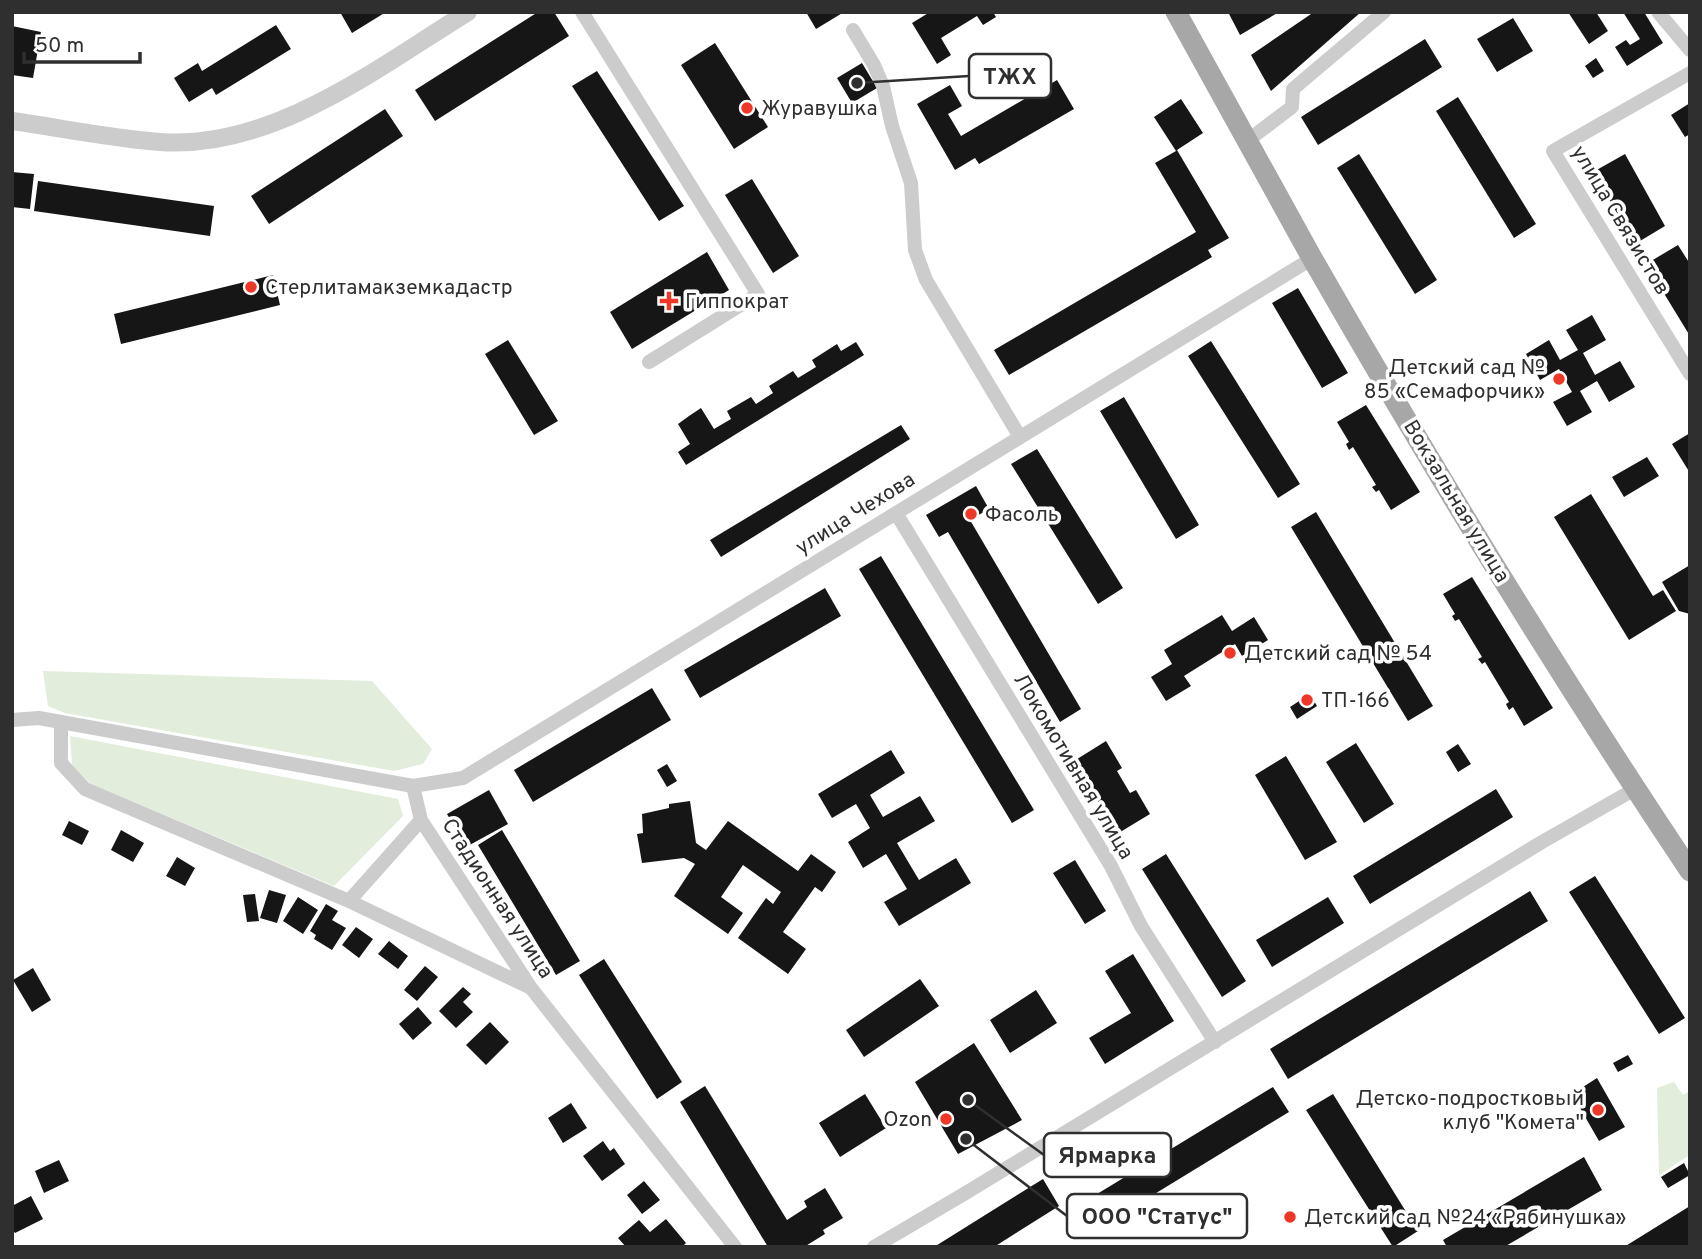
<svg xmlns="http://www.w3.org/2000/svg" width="1702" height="1259" viewBox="0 0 1702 1259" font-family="Overpass,sans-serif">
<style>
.green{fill:#e2eddb}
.building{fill:#161616}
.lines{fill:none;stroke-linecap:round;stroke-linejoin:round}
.minor{stroke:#ccc;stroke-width:14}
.tertiary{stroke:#ccc;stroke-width:18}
.primary{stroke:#a7a7a7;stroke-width:21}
.poi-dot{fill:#ef3727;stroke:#fff;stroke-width:2.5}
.labels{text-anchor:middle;stroke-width:7;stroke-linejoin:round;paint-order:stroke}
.poi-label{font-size:21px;fill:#2f2f2f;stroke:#fff;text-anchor:start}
.street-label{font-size:21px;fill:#2f2f2f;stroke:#fff}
.leader{fill:none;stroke:#2f2f2f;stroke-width:2.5}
.callout-dot{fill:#2f2f2f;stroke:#fff;stroke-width:2.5}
.callout{fill:#fff;stroke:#2f2f2f;stroke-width:2.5}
.callout-label{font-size:23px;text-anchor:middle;font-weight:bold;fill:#2f2f2f}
</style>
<rect width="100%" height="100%" fill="#fff"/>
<path class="green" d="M 43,671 L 372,681 L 432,749 L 423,764 L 394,771 L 65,713 L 48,706 Z
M 70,736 L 398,799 L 403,816 L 334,886 L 91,784 L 72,765 Z
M 1674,1082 L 1683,1095 L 1690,1091 L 1690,1155 L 1659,1175 L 1657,1088 Z"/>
<path class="building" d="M 340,12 L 386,12 L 352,33 Z
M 538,12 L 554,12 L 569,36 L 435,121 L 415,90 Z
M 806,12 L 844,12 L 816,29 Z
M 930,12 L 993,12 L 996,17 L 983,25 L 977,16 L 941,38 L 951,55 L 937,64 L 912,23 Z
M 1228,12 L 1279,12 L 1240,35 Z
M 1314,12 L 1361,12 L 1271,91 L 1251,55 Z
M 1568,12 L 1596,12 L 1608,31 L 1589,44 Z
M 1623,12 L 1644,12 L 1663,43 L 1627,66 L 1615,47 L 1626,40 L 1630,45 L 1640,39 Z
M 1513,18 L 1533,51 L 1497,72 L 1477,39 Z
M 276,25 L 291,49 L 216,95 L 212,88 L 189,102 L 174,78 L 198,63 L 202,71 Z
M 12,26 L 41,32 L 33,78 L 12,75 Z
M 1425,39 L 1442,67 L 1318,145 L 1301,117 Z
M 715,43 L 768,127 L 734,149 L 681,65 Z
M 1596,58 L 1604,71 L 1593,78 L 1585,66 Z
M 862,63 L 877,88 L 852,103 L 837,78 Z
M 597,71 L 684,206 L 659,221 L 572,86 Z
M 1057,80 L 1074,109 L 979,164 L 975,158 L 955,170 L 917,104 L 950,85 L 962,106 L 948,114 L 961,136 Z
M 1458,97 L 1536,224 L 1514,238 L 1436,111 Z
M 1181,99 L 1203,133 L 1177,150 L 1229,238 L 1208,250 L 1212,257 L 1009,375 L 994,350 L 1196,232 L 1155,163 L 1176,151 L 1154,117 Z
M 1690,103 L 1690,134 L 1685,137 L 1671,115 Z
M 385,109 L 403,136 L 269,224 L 251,196 Z
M 1359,154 L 1437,280 L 1415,294 L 1337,168 Z
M 1625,154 L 1665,226 L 1635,244 L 1593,172 Z
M 12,172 L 34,174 L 30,209 L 12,207 Z
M 752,179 L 799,256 L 773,273 L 725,195 Z
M 38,181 L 214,206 L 210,236 L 34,211 Z
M 1678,245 L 1690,264 L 1690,336 L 1646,264 Z
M 707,252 L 729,290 L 632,349 L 610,312 Z
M 273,275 L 280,305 L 121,344 L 114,314 Z
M 1298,288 L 1348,373 L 1322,388 L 1272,303 Z
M 1592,315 L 1606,340 L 1583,353 L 1595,375 L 1620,361 L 1635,387 L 1609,402 L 1597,381 L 1580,391 L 1592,412 L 1567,426 L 1553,402 L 1572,392 L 1559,369 L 1540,380 L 1526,354 L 1549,340 L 1560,360 L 1578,350 L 1566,330 Z
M 508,340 L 558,421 L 534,435 L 485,354 Z
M 1211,341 L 1300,484 L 1278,498 L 1188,356 Z
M 856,342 L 864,355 L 686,465 L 678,452 L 690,444 L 678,424 L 689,416 L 701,408 L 714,429 L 731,419 L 727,411 L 751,397 L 756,404 L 773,393 L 769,386 L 793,371 L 798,378 L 816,367 L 812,360 L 837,344 L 841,351 Z
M 1124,397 L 1199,525 L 1176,539 L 1100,411 Z
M 1366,405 L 1420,492 L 1391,510 L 1379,490 L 1376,492 L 1372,487 L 1376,485 L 1353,447 L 1349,450 L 1346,444 L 1349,442 L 1337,422 Z
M 901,425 L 910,439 L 721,557 L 710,540 Z
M 1690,433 L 1690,473 L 1672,444 Z
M 1037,449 L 1123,588 L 1098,604 L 1011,464 Z
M 1647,457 L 1659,476 L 1624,497 L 1612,477 Z
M 976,486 L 989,509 L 970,520 L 1081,709 L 1060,722 L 948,532 L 939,537 L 926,515 Z
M 1591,494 L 1653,596 L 1663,590 L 1676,611 L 1629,640 L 1554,517 Z
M 1316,512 L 1433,706 L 1408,721 L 1291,527 Z
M 881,556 L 1034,810 L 1012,823 L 859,569 Z
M 1690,565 L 1690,614 L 1679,611 L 1662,582 Z
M 1472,577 L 1553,708 L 1524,726 L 1513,707 L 1509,710 L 1506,704 L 1509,702 L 1485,662 L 1482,664 L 1478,659 L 1482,657 L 1459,619 L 1455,621 L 1452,616 L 1455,614 L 1443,594 Z
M 825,588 L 841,616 L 700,698 L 684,670 Z
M 1222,615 L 1232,631 L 1254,617 L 1268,640 L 1242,656 L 1235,644 L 1184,676 L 1191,686 L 1166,701 L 1151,677 L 1172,664 L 1164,650 Z
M 652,688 L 671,720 L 533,802 L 514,770 Z
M 1310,694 L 1317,706 L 1297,719 L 1290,707 Z
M 1106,741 L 1122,768 L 1117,771 L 1130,793 L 1136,790 L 1150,814 L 1117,834 L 1074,761 Z
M 1356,743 L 1394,804 L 1364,823 L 1326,762 Z
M 1458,744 L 1471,764 L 1458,772 L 1446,752 Z
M 891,750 L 905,773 L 870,795 L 883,817 L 920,796 L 935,821 L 897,843 L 919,880 L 956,858 L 971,883 L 899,926 L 884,902 L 907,889 L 886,854 L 863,868 L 848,842 L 870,828 L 856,804 L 832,818 L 818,794 Z
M 1286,756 L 1337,842 L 1305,860 L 1255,775 Z
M 667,764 L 677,781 L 667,787 L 657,770 Z
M 1496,789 L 1513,817 L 1370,904 L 1353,876 Z
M 489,790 L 508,824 L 466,847 L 447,814 Z
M 690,801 L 696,843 L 706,850 L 728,821 L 798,871 L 811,854 L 836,872 L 822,892 L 815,887 L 783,932 L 806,949 L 788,974 L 738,938 L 766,898 L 773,904 L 781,892 L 743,865 L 721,897 L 743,913 L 728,934 L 674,896 L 695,864 L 684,858 L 642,863 L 637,834 L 643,833 L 642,814 L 669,808 L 669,804 Z
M 69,821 L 89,831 L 82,845 L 62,835 Z
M 121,830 L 144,843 L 133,862 L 111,850 Z
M 502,830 L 580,961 L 556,975 L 478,845 Z
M 1166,854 L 1246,981 L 1222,997 L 1142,869 Z
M 177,857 L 195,868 L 185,886 L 166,876 Z
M 1075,860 L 1106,911 L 1085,924 L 1053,873 Z
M 1595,876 L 1685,1018 L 1659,1034 L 1569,892 Z
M 269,890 L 286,895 L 277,923 L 260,918 Z
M 1530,891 L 1548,921 L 1288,1079 L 1270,1049 Z
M 255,894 L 259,921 L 247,922 L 243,895 Z
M 298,897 L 318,910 L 303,934 L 283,921 Z
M 1328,897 L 1344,923 L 1272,967 L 1256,940 Z
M 326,904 L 338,911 L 332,920 L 346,928 L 332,950 L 314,939 L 316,935 L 310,931 Z
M 356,927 L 373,939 L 359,958 L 342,945 Z
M 389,941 L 408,956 L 398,969 L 378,954 Z
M 1133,954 L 1174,1021 L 1105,1064 L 1089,1038 L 1131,1013 L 1105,971 Z
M 604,959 L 682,1082 L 657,1099 L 579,975 Z
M 425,966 L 438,977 L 417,1001 L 404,990 Z
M 33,968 L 51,1000 L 32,1012 L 13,980 Z
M 920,979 L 939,1006 L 864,1057 L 846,1030 Z
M 463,987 L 471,994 L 463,1002 L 473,1012 L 456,1028 L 439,1011 Z
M 1036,990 L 1057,1023 L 1010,1053 L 990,1020 Z
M 418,1007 L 432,1023 L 413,1040 L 399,1024 Z
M 490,1022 L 509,1042 L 486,1065 L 466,1045 Z
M 974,1043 L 1022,1120 L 958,1154 L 915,1082 Z
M 1628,1055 L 1633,1064 L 1618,1072 L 1613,1063 Z
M 1597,1078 L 1625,1127 L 1599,1141 L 1572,1094 Z
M 705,1086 L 787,1220 L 807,1207 L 804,1201 L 825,1188 L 843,1218 L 823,1230 L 825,1234 L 804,1247 L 768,1247 L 680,1102 Z
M 1273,1087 L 1289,1112 L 1094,1231 L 1079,1205 Z
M 865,1094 L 886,1128 L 840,1157 L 819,1123 Z
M 1333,1094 L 1418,1231 L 1393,1247 L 1306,1110 Z
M 571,1103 L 587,1128 L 563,1143 L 548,1118 Z
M 603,1141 L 610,1151 L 614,1148 L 625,1164 L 602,1181 L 583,1156 Z
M 1584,1157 L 1602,1190 L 1504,1247 L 1447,1247 L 1443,1240 Z
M 59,1160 L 69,1181 L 44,1193 L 35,1171 Z
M 1684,1163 L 1690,1175 L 1668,1188 L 1661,1177 Z
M 1043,1179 L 1059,1206 L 994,1247 L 934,1247 Z
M 644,1181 L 660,1200 L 642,1214 L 627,1195 Z
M 31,1196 L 43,1219 L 15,1233 L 12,1229 L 12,1206 Z
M 1690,1206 L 1690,1247 L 1624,1247 Z
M 666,1219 L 686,1243 L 682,1247 L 626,1247 L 618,1238 L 639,1220 L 650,1232 Z"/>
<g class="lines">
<path class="minor" d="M 582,12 L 758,294 L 649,362
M 1658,12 L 1690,50
M 853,30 L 874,65 L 883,86 L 892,126 L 911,183 L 915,250 L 926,280 L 1020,437
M 1690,73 L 1553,151 L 1690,374
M 1247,141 L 1292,107 L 1293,89 L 1384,12
M 896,513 L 1111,866 L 1141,926 L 1215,1042
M 12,720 L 39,718 L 413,786 L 421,820 L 531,988 L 735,1247
M 61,722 L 61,763 L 85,789 L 349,901 L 529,987
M 413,786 L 463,778 L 1313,258
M 349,901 L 421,820
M 874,1247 L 964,1194 L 1542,842 L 1635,789"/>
<path class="tertiary" d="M 12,121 C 61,128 111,138 160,142 C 273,150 377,68 468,12"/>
<path class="primary" d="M 1176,12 C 1222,94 1266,176 1312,258 C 1431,466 1557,672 1690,871"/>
</g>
<g class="poi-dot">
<circle cx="747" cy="108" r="7"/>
<circle cx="251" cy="287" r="7"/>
<path d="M665.5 290.5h7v7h7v7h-7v7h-7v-7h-7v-7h7z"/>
<circle cx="1559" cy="379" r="7"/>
<circle cx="971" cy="514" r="7"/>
<circle cx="1230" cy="653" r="7"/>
<circle cx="1307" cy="700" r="7"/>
<circle cx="1598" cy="1110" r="7"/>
<circle cx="946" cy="1119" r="7"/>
<circle cx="1290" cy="1217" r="7"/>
</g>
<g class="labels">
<g class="poi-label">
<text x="761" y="115">Журавушка</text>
<text x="265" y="294">Стерлитамакземкадастр</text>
<text x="685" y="308">Гиппократ</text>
<text x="1545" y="374" text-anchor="end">Детский сад №<tspan x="1545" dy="24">85 «Семафорчик»</tspan></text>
<text x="985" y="521">Фасоль</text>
<text x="1244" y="660">Детский сад № 54</text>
<text x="1321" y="707">ТП-166</text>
<text x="1584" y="1105" text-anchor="end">Детско-подростковый<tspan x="1584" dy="24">клуб "Комета"</tspan></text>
<text x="932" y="1126" text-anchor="end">Ozon</text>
<text x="1304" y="1224">Детский сад №24 «Рябинушка»</text>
</g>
<g class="street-label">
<text transform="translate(1621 220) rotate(59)" y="7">улица Связистов</text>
<text transform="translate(1457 501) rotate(59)" y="7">Вокзальная улица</text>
<text transform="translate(855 513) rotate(-32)" y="7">улица Чехова</text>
<text transform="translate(1074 766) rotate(59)" y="7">Локомотивная улица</text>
<text transform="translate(498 898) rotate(57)" y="7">Стадионная улица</text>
</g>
</g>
<path class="leader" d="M857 83L969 76M968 1100L1044 1155M966 1139L1067 1216"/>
<g class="callout-dot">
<circle cx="857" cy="83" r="7"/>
<circle cx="968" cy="1100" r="7"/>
<circle cx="966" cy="1139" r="7"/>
</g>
<g class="callout">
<rect x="969" y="54" width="82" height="44" rx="7"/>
<rect x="1044" y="1133" width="127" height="44" rx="7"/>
<rect x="1067" y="1194" width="180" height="44" rx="7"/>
</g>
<g class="callout-label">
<text x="1010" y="84">ТЖХ</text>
<text x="1107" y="1163">Ярмарка</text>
<text x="1157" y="1224">ООО "Статус"</text>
</g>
<rect width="1702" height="1259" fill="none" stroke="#2f2f2f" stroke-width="28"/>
<path d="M24 52v10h116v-10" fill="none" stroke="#2f2f2f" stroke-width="3.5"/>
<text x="35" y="52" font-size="21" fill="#2f2f2f" stroke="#ffffff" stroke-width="5" paint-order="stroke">50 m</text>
</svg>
